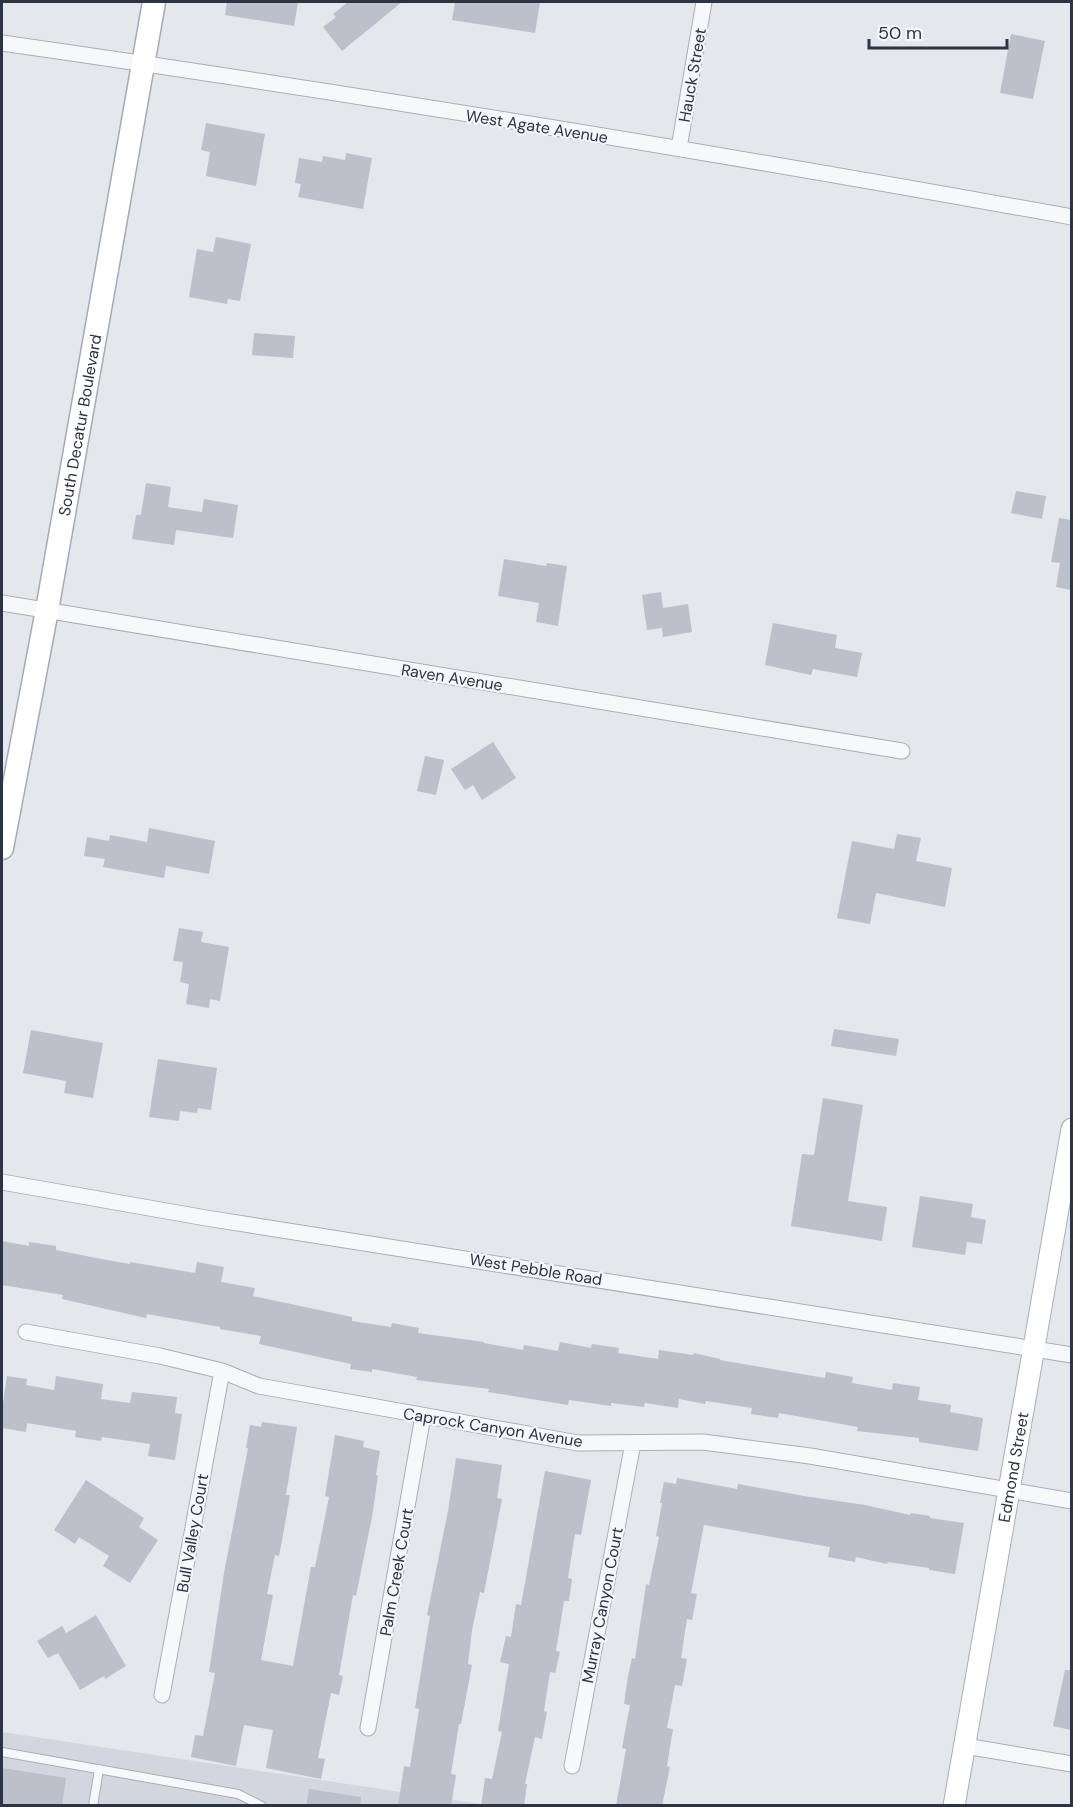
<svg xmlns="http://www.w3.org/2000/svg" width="1073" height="1807" viewBox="0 0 1073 1807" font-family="'DM Sans',sans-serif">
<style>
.built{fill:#d2d6de}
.building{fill:#bbc0ca}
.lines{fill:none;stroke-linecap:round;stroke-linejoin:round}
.lane-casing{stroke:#a9aeb7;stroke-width:10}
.street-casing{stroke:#a9aeb7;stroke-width:17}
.secondary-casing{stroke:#a9aeb7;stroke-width:23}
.primary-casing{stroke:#a3abb8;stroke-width:25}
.lane{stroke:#f7f8fa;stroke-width:8}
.street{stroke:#f7f8fa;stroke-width:15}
.secondary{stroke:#fff;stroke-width:21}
.primary{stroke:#fff;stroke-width:22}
.labels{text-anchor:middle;stroke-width:4.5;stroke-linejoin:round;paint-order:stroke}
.street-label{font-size:16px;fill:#2b3445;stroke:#f4f6f9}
</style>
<rect width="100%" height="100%" fill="#e4e7ec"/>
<path class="built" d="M 2,1732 L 487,1805 L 2,1805 Z"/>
<path class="building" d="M 227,2 L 298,2 L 294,26 L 225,15 Z
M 348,2 L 402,2 L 342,51 L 323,27 L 336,17 L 333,14 Z
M 455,2 L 540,2 L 535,33 L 452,20 Z
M 1011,34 L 1045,41 L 1033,99 L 1000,93 Z
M 206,123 L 265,134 L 256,186 L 206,176 L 210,152 L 201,150 Z
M 346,153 L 372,158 L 363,209 L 298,197 L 301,184 L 295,183 L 299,158 L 322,162 L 323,156 L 345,160 Z
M 216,237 L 251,244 L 240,301 L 228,299 L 227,304 L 189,297 L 197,249 L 213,252 Z
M 254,333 L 295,336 L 293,358 L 252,355 Z
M 146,483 L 171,487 L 168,507 L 202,512 L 204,499 L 238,505 L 233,538 L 176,530 L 174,545 L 132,539 L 136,515 L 141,515 Z
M 1016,491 L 1046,496 L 1042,519 L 1011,513 Z
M 1059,518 L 1071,520 L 1071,590 L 1056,587 L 1060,563 L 1051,562 Z
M 504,559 L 546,566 L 547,563 L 567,566 L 558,626 L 536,622 L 539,603 L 498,596 Z
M 661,592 L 663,608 L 688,604 L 692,632 L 663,637 L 662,628 L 647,630 L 642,595 Z
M 773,623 L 837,635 L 835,648 L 862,653 L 857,677 L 813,669 L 811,675 L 765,665 Z
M 493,742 L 516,778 L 482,800 L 473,785 L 465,790 L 451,769 Z
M 425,756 L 444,760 L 436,795 L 417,791 Z
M 149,828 L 215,841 L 209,874 L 166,866 L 164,878 L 103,867 L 105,859 L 84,856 L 87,837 L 109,841 L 110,835 L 147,842 Z
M 897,834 L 921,838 L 916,861 L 952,868 L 945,907 L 876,893 L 870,924 L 837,918 L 852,841 L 894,849 Z
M 179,928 L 203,932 L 201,942 L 229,947 L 220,1001 L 210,999 L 209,1008 L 186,1004 L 189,984 L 180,982 L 183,962 L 173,961 Z
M 834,1029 L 899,1039 L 896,1056 L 831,1046 Z
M 31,1030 L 103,1043 L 93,1098 L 64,1093 L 66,1081 L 23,1073 Z
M 158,1059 L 217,1068 L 211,1110 L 198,1108 L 197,1113 L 180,1111 L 179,1121 L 149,1117 Z
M 823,1098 L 863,1105 L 848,1201 L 887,1207 L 882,1241 L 791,1226 L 802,1154 L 814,1155 Z
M 920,1196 L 973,1204 L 971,1217 L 986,1220 L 982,1244 L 967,1242 L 965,1255 L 912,1247 Z
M 2,1241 L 29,1246 L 29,1242 L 56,1246 L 56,1250 L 96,1258 L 130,1264 L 130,1262 L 195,1273 L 197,1262 L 224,1267 L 221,1282 L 255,1288 L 253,1296 L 352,1317 L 352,1321 L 391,1327 L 392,1323 L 419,1328 L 418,1333 L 484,1342 L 484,1343 L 523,1350 L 524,1345 L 558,1351 L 560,1342 L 591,1348 L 592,1344 L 619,1348 L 618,1353 L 658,1359 L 659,1350 L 693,1355 L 694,1353 L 720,1359 L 720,1360 L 825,1378 L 826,1372 L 853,1377 L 852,1383 L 892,1390 L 893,1383 L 920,1387 L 918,1400 L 951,1405 L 950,1412 L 983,1418 L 978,1451 L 919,1442 L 919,1438 L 857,1431 L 858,1427 L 779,1413 L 778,1418 L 751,1414 L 752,1408 L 706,1401 L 705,1404 L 679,1399 L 678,1408 L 645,1403 L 644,1407 L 611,1403 L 611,1406 L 569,1400 L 568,1405 L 488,1392 L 489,1389 L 416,1380 L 417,1377 L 372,1369 L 372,1372 L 350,1369 L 351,1364 L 259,1344 L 261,1336 L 220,1329 L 220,1327 L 147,1314 L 146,1318 L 62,1299 L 63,1295 L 2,1285 Z
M 7,1376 L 27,1379 L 26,1385 L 54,1390 L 56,1376 L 103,1384 L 101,1399 L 130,1403 L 132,1392 L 177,1397 L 175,1413 L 182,1414 L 175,1460 L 148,1456 L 150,1444 L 102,1437 L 101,1441 L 75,1437 L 76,1431 L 27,1423 L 26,1432 L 2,1428 L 2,1410 Z
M 262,1422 L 297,1427 L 286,1495 L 290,1495 L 283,1535 L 279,1556 L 275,1555 L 267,1594 L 273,1595 L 261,1660 L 293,1666 L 311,1567 L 315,1567 L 329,1497 L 325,1496 L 335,1435 L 364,1441 L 363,1447 L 380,1451 L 376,1475 L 378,1476 L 372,1517 L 356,1596 L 353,1595 L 339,1675 L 343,1676 L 339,1695 L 331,1693 L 318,1758 L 325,1759 L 321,1779 L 266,1768 L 273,1730 L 244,1725 L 236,1766 L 191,1757 L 195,1735 L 203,1736 L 215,1673 L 209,1672 L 224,1573 L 248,1448 L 246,1448 L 250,1425 L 261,1427 Z
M 456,1458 L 502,1465 L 497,1498 L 502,1499 L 484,1593 L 480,1592 L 472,1630 L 468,1664 L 472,1665 L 461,1724 L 459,1724 L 451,1774 L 456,1775 L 451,1806 L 398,1806 L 404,1766 L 410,1767 L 419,1709 L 415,1708 L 430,1616 L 427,1615 L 448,1511 Z
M 545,1471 L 591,1480 L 581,1535 L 575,1534 L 568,1578 L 572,1579 L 569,1601 L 564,1601 L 556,1651 L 560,1652 L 555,1673 L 550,1672 L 544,1711 L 547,1712 L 542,1739 L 535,1737 L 525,1784 L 527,1784 L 524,1806 L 481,1806 L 485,1778 L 492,1779 L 502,1732 L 498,1731 L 509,1664 L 500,1662 L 506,1636 L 511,1637 L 516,1604 L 521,1605 Z
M 677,1478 L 737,1489 L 738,1484 L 804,1496 L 865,1505 L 910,1515 L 911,1513 L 930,1516 L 930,1518 L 964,1523 L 955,1574 L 929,1570 L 929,1568 L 888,1562 L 887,1564 L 856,1557 L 855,1562 L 828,1557 L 830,1547 L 704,1525 L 691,1593 L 697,1594 L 692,1620 L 687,1619 L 681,1658 L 687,1659 L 682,1686 L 675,1685 L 667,1728 L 673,1729 L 667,1766 L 670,1767 L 662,1806 L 616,1806 L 626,1749 L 622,1748 L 630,1705 L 624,1704 L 628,1676 L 632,1658 L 635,1659 L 646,1584 L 649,1585 L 659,1537 L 656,1536 L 662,1503 L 660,1503 L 664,1482 L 676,1484 Z
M 86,1480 L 144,1518 L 139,1527 L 158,1540 L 130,1583 L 103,1566 L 109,1556 L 79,1537 L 75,1544 L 54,1530 Z
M 96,1615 L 126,1666 L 105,1679 L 104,1676 L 80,1690 L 58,1653 L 48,1658 L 37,1641 L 62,1626 L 66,1633 Z
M 1065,1670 L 1071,1670 L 1071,1730 L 1053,1726 Z
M 2,1768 L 66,1778 L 62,1806 L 2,1806 Z
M 309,1789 L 361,1797 L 360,1806 L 306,1806 Z"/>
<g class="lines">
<defs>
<path id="lane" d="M 2,1752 L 238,1794 L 262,1806
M 93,1806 L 99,1769"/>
<path id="street" d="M 2,43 C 359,94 716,153 1072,217
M 679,148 L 704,2
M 2,603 L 902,751
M 2,1182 L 206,1218 L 1072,1355
M 26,1332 L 160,1356 L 222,1371 L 259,1386 L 578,1443 L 703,1442 L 810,1456 L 1072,1501
M 162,1695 L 222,1371
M 368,1728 L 423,1416
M 965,1746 L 1072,1764
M 572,1766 L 633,1443"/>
<g id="secondary">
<path id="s1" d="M 954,1806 L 1072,1129"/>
</g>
<g id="primary">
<path id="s2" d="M 2,848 L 47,610 L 154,2"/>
</g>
</defs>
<use href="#lane" class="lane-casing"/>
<use href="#street" class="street-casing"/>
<use href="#secondary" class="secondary-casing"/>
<use href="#primary" class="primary-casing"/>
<use href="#lane" class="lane"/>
<use href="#street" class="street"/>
<use href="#secondary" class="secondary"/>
<use href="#primary" class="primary"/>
</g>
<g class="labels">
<g class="street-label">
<text transform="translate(692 75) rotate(-80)" y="6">Hauck Street</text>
<text transform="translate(537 126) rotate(9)" y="6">West Agate Avenue</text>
<text dy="6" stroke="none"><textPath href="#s2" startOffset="430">South Decatur Boulevard</textPath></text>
<text transform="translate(452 677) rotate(9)" y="6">Raven Avenue</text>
<text transform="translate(536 1269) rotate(9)" y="6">West Pebble Road</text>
<text transform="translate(493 1427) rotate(9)" y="6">Caprock Canyon Avenue</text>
<text dy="6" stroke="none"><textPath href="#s1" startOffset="344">Edmond Street</textPath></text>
<text transform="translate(192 1533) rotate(-80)" y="6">Bull Valley Court</text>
<text transform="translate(396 1572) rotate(-80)" y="6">Palm Creek Court</text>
<text transform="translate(602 1605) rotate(-79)" y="6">Murray Canyon Court</text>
</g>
</g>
<rect width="1073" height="1807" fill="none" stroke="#2b3445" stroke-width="6"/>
<path d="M869 39v9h138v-9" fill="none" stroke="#2b3445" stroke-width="3"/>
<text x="878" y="39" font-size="18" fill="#2b3445" stroke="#f4f6f9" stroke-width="4.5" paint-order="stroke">50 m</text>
</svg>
